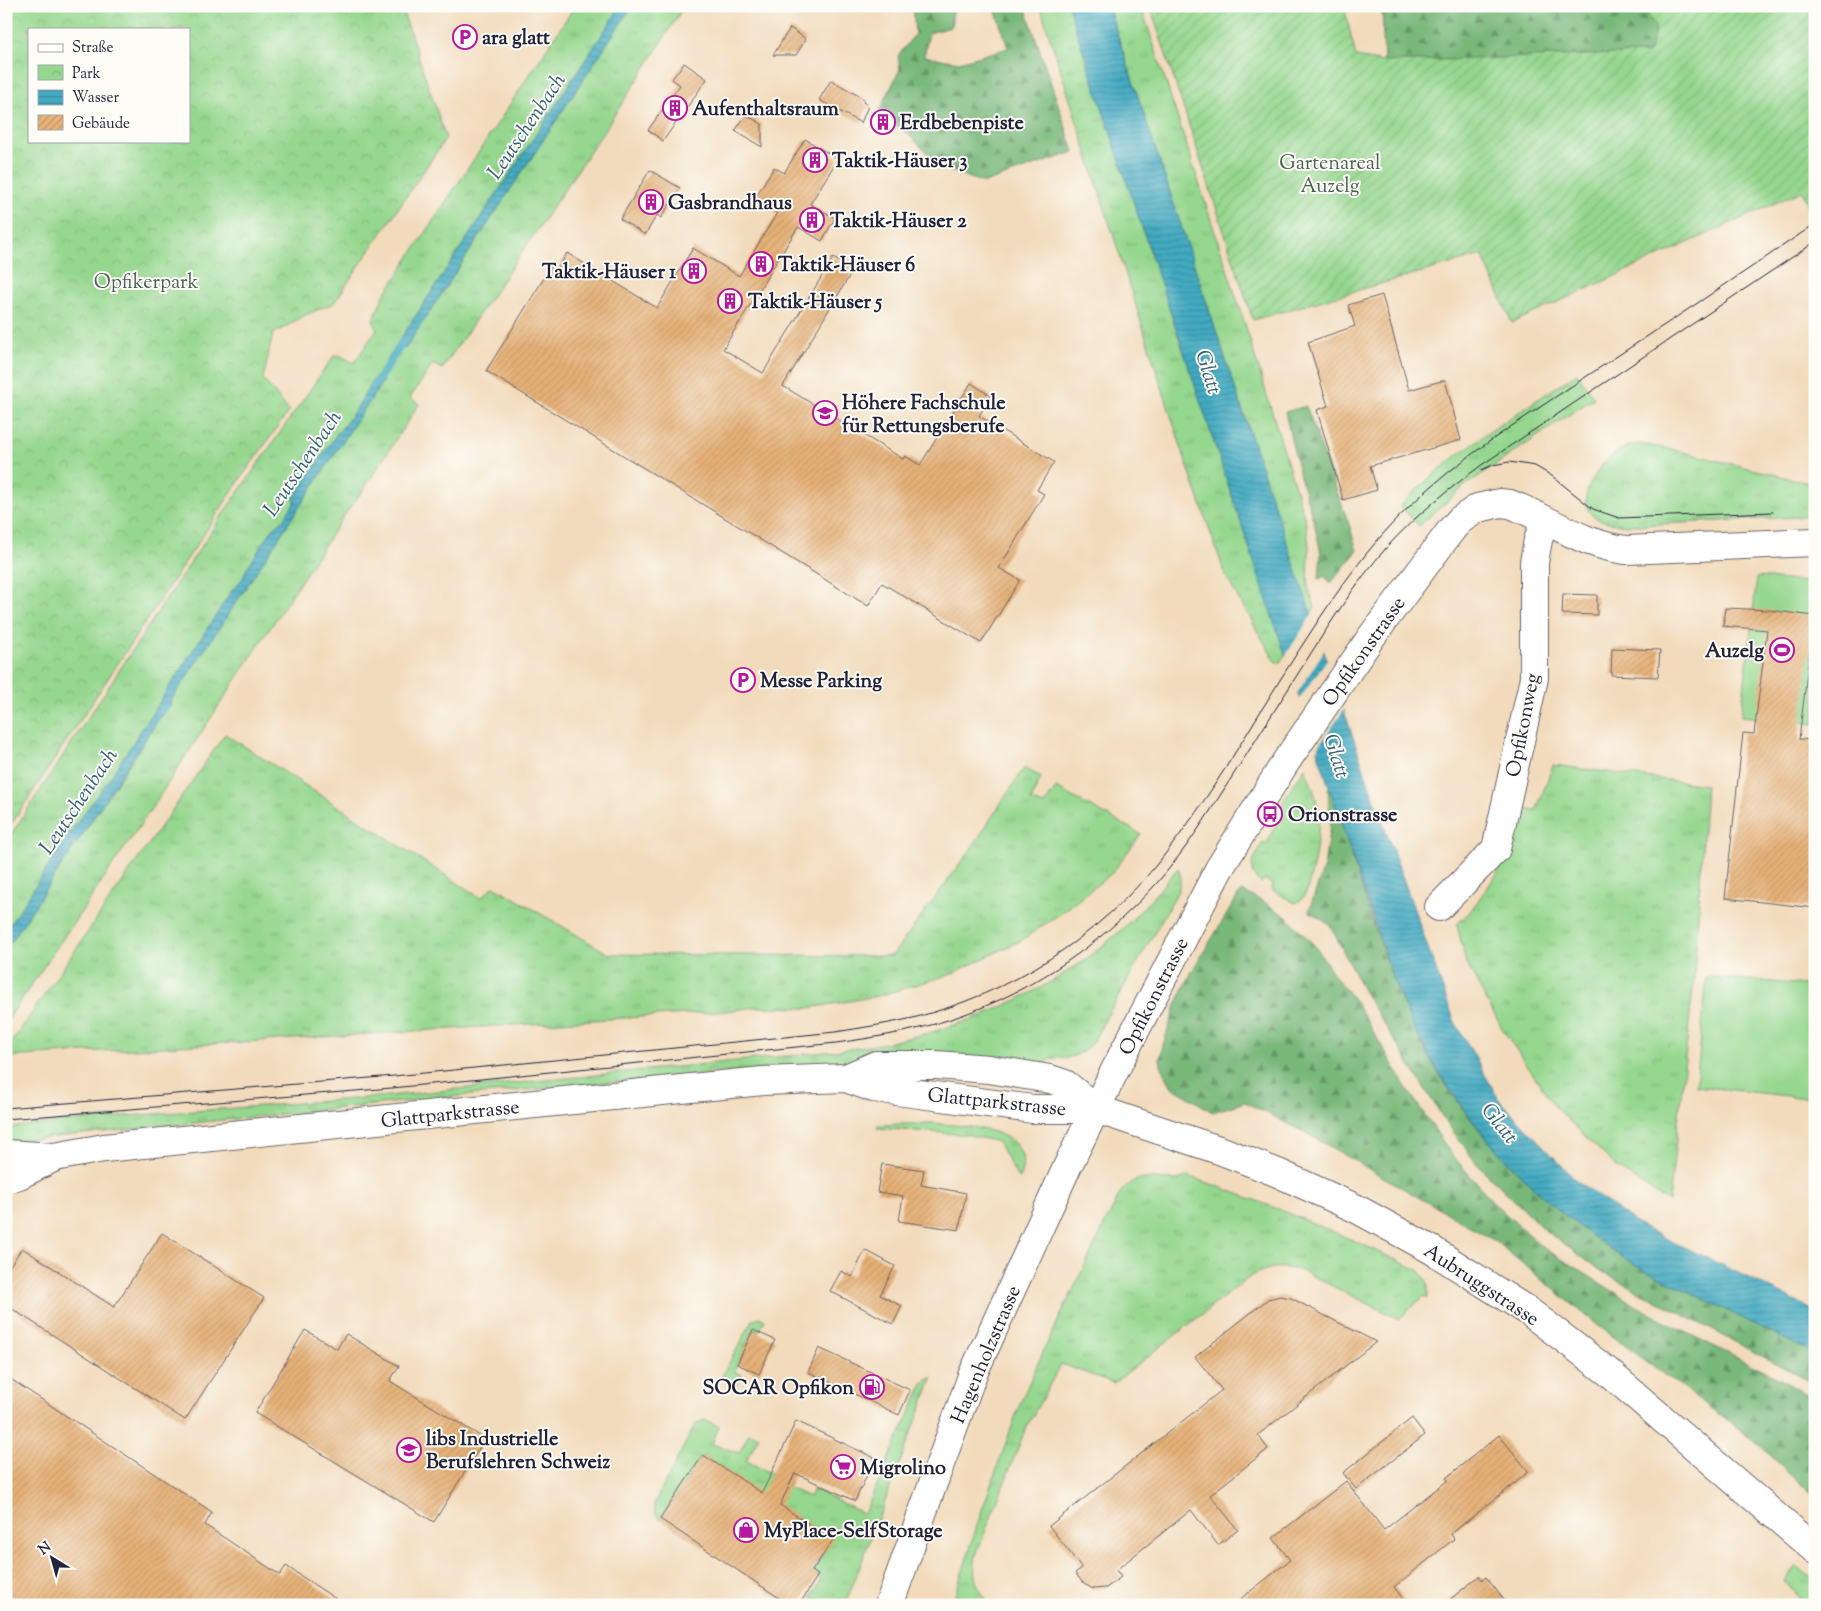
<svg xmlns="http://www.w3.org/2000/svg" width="1821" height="1611" viewBox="0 0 1821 1611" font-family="'Sorts Mill Goudy',serif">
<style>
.grass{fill:url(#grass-tufts);stroke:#5c7c64}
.forest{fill:url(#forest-firs);stroke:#4d6d5a}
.park{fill:url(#park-crowns);stroke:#5c7c64;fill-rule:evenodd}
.garden{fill:url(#garden-furrows);stroke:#5c7c64}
.pitch{fill:#95d78e;stroke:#5c7c64}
.water{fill:url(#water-rules);stroke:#32667e}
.pier{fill:#f2dbbc}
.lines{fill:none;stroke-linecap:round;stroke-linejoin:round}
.stream{stroke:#42aac1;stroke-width:8}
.building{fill:url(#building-hatch)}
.minor-casing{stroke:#6b6368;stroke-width:30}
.minor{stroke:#fff;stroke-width:28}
.tram{stroke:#22223b;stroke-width:1}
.labels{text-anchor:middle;stroke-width:4;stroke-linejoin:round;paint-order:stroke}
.poi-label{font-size:20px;font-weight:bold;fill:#22223b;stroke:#fdfcf7;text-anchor:start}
.park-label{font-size:20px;fill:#4a6158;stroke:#fdfcf7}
.street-label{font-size:20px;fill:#22223b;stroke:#fdfcf7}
.water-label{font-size:21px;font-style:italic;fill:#305f77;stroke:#fdfcf7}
</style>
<defs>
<pattern id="grass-tufts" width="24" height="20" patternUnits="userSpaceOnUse" patternTransform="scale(1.25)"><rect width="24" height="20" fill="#95d78e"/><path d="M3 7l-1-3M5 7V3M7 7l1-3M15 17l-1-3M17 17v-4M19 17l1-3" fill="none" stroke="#80b87b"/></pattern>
<pattern id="forest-firs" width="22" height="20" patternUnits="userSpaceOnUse" patternTransform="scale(1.25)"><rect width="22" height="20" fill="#78b879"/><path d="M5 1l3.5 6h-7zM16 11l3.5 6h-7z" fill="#629564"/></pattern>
<pattern id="park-crowns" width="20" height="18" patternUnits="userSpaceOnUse" patternTransform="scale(1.25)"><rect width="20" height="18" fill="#95d78e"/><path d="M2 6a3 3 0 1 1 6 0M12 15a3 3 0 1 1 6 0" fill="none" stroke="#80b87b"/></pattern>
<pattern id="garden-furrows" width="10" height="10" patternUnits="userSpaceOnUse" patternTransform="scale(1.25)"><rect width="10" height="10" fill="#95d78e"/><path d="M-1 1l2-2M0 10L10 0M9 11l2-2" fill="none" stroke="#80b87b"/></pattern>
<pattern id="water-rules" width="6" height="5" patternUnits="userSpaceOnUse" patternTransform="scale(1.25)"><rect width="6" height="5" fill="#42aac1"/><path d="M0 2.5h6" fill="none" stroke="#378a9e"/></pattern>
<pattern id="building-hatch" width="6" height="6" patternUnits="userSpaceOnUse" patternTransform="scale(1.25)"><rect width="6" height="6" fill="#e6b177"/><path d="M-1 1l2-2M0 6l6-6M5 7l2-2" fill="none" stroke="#c59868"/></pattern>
</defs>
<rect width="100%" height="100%" fill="#fdfcf7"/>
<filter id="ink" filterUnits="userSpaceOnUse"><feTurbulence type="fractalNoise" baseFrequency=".02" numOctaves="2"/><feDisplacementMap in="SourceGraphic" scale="10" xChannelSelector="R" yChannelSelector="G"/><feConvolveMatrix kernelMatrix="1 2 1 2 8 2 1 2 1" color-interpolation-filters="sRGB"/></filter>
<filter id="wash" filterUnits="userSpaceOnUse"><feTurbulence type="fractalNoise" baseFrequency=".0096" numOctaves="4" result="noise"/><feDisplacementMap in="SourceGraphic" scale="20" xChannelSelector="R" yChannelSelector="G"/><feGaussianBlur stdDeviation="1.12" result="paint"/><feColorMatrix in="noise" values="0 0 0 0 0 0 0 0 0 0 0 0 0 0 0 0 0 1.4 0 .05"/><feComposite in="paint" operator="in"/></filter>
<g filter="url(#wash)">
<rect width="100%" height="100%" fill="#f2dbbc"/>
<path class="grass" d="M 575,6 L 621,6 L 397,344 L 405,349 L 632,6 L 684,6 C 608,130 523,249 442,369 L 433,364 L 410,398 L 419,404 L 363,490 L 343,517 L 149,812 L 6,1022 L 6,946 L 11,942 L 162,715 L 171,705 L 170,702 L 383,381 L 375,377 L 358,406 L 340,431 L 338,432 L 294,498 L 295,502 L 283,520 L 274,528 L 247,568 L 243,578 L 233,589 L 110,778 L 79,820 L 9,926 L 6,934 L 6,842 L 216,524 L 331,360 L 334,356 L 339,355 L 354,363 L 377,329 L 373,320 L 383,297 Z
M 1040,6 L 1068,6 L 1279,636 L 1265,478 L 1108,6 L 1141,6 L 1245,324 L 1306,523 L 1309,546 L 1308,587 L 1315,607 L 1279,664 L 1275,661 L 1226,577 L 1183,453 Z
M 1577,373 L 1594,398 L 1466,485 L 1419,526 L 1400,506 C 1451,453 1517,414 1577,373 Z
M 1639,444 L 1671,449 L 1813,484 L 1815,485 L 1815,514 L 1796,517 L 1640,525 C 1625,525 1603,525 1591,514 C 1575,497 1600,464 1614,454 C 1622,448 1630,445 1639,444 Z
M 225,734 L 481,898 L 494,886 L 609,954 L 892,956 L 969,852 L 1024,768 L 1041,777 L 1031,801 L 1044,805 L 1056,788 L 1141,834 L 1112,873 L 1064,911 L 1022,940 L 949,975 L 878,996 L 809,1008 L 756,1007 L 719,1012 L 6,1057 L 6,1050 Z
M 1553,765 L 1706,785 L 1694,979 L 1669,1202 L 1618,1168 L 1556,1108 L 1503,1030 L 1466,963 L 1457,924 L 1469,913 L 1497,874 L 1520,808 L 1536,811 Z
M 1305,768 C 1310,781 1316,794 1318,808 C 1321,825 1313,886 1302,899 C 1300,901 1298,902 1295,903 L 1275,892 L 1272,889 L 1273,885 L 1264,879 L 1261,883 C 1243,869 1256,858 1263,842 L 1267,843 L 1276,826 L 1272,824 L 1287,794 Z
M 1178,868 L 1181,878 L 1178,891 L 1092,1043 C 1078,1056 1070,1060 1051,1058 L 1046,1064 L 926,1055 L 480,1094 L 6,1142 L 6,1128 L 103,1118 L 378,1097 L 826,1052 C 847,1049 869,1047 890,1042 C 968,1026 1043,995 1105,944 C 1132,922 1155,895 1178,868 Z
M 932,1123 C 966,1127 1040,1126 1019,1180 L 998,1142 L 969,1135 L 877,1128 L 878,1125 Z
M 1188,1176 C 1268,1203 1344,1235 1420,1271 L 1428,1283 L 1428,1298 L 1424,1296 L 1399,1319 L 1302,1271 C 1281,1266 1271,1266 1251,1276 L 1114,1383 L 1061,1364 L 1025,1430 L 976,1555 C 973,1575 974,1582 986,1599 L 984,1605 L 952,1605 L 982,1510 L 1021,1401 L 1042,1354 L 1120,1193 C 1136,1172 1150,1180 1172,1180 C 1177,1181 1183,1178 1188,1176 Z
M 759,1317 L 765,1320 L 758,1332 L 753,1330 L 734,1371 L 742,1375 L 736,1386 L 725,1381 L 722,1376 L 753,1320 Z
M 933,1377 L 845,1605 L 815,1605 L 818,1600 L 811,1597 L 821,1581 L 818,1575 L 813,1572 L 832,1540 L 703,1455 L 660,1519 L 655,1513 L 654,1504 L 695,1425 L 704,1420 L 719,1426 L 712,1444 L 739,1453 L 749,1433 L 759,1436 L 746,1461 L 791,1483 L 788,1487 L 809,1497 L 812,1491 L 816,1490 L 864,1514 L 924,1382 Z
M 1797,1566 L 1815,1581 L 1815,1605 L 1807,1605 L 1784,1581 Z"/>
<path class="forest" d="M 913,6 L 951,6 L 953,12 L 951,27 L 929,33 L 924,56 L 959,62 L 1008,48 L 994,6 L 1025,6 L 1074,152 L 984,183 L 943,168 L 907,133 L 879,112 L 900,69 L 898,56 L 915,34 Z
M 1382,6 L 1642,6 L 1656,28 L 1649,53 L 1384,62 Z
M 1306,406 L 1350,527 L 1357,551 L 1331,583 L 1324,576 L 1319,579 L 1321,553 L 1315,526 L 1299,473 L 1285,412 Z
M 1328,788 L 1332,795 C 1357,870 1379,952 1412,1024 C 1458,1124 1547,1213 1641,1268 L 1815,1354 L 1815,1384 L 1604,1273 L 1547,1232 L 1477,1164 L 1442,1116 L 1364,992 L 1330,925 L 1309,911 L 1324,867 L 1330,825 Z
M 1241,891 L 1264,902 L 1288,918 L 1316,947 L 1337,979 L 1357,1004 L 1404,1084 L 1452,1155 L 1495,1204 L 1542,1247 L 1637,1306 L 1697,1338 L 1784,1381 L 1815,1400 L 1815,1497 L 1754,1440 L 1600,1327 L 1495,1241 L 1306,1133 L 1245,1102 L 1213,1112 L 1172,1087 L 1162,1069 L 1160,1059 L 1163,1045 L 1176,1005 L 1192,971 Z"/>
<path class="park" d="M 6,6 L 401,6 L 446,138 L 334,303 L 305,315 L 273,334 L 263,379 L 289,411 L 243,475 L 6,832 ZM 29,29 L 189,29 L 189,141 L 29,141 Z"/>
<path class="garden" d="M 1150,6 L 1344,6 L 1356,57 L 1384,62 L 1649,53 L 1656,28 L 1642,6 L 1815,6 L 1815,216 L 1813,217 L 1802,191 L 1512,323 L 1482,255 L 1253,320 Z"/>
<path class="pitch" d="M 1757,577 L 1815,583 L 1815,724 L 1741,716 Z
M 1707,976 L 1815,986 L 1815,1099 L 1696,1086 Z"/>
<path class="water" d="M 621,6 L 632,6 L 405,349 L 397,344 Z
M 1068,6 L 1108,6 L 1265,478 L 1369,784 L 1454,1020 L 1500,1101 L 1576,1180 L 1640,1226 L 1784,1295 L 1815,1312 L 1815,1354 L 1641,1268 C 1543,1211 1464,1127 1413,1026 C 1404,1008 1397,988 1390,969 Z
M 375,377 L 383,381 L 170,702 L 171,705 L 163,715 L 161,715 L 11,942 L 6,946 L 6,934 L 9,926 L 79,820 L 110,778 L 233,589 L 243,578 L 247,568 L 274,527 L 283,520 L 295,502 L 294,498 L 338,432 L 340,431 L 358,406 Z"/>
<path class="pier" d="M 1313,613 L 1325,649 L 1296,695 L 1284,658 Z
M 1328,658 L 1345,708 L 1315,752 L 1298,701 Z"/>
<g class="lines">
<path class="stream" d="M 374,386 L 405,339"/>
</g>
<g id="blocks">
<path class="building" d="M 790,28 L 806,39 L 796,55 L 773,55 Z
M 684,63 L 707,79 L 663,141 L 648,130 L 680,85 L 672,79 Z
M 831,80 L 864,99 L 863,102 L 868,106 L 861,123 L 819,100 Z
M 746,115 L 762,124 L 762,147 L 735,131 Z
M 805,139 L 838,159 L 810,204 L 835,218 L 822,241 L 798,227 L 723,349 L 763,373 L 833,258 L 853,270 L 783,386 L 903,459 L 905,456 L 920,465 L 971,383 L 991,396 L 979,416 L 1054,462 L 1037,490 L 1044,494 L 999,568 L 1020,580 L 981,643 L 882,583 L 868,606 L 486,371 L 551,267 L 557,270 L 567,253 L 657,308 L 693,248 L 739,276 L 777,213 L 754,199 L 774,167 L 784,173 Z
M 650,170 L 680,188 L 661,218 L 657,215 L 645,235 L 620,219 Z
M 1382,295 L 1409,390 L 1445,380 L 1461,440 L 1370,466 L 1377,490 L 1343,500 L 1317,410 L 1328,406 L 1308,342 L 1355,326 L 1348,305 Z
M 1563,594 L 1597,595 L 1597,615 L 1562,614 Z
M 1725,608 L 1769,610 L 1814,616 L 1799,739 L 1815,740 L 1815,908 L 1725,898 L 1743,733 L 1754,734 L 1767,630 L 1723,626 Z
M 1612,648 L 1660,650 L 1658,677 L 1611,675 Z
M 882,1164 L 924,1170 L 921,1185 L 966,1193 L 959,1230 L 899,1221 L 903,1196 L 877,1192 Z
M 162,1233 L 264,1298 L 185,1420 L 6,1305 L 6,1272 L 22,1248 L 114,1307 Z
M 865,1250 L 895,1266 L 880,1295 L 902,1306 L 893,1324 L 830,1291 L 841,1271 L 852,1277 Z
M 1280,1296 L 1291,1298 L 1376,1342 L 1258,1435 L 1268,1449 L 1210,1495 L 1238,1530 L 1218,1545 L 1191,1510 L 1116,1570 L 1121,1577 L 1106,1588 L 1093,1589 L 1084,1584 L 1075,1573 L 1082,1568 L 1049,1526 L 1222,1390 L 1195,1357 L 1268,1299 Z
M 305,1330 L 337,1349 L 346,1334 L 399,1366 L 390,1381 L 485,1439 L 434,1522 L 255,1413 Z
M 753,1330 L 775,1340 L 759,1374 L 737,1364 Z
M 819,1348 L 910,1390 L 899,1415 L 808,1372 Z
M 6,1376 L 212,1512 L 205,1525 L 280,1575 L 286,1566 L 345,1605 L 6,1605 Z
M 1412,1418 L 1425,1435 L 1356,1489 L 1343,1473 Z
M 796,1421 L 875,1458 L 855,1501 L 795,1473 L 780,1505 L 833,1540 L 812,1571 L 818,1575 L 799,1605 L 790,1605 L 660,1519 L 703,1455 L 762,1493 Z
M 1499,1435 L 1529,1472 L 1451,1534 L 1454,1539 L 1394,1587 L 1408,1605 L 1233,1605 L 1290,1560 L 1273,1538 L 1346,1481 L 1384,1530 L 1448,1480 L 1446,1478 Z
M 1479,1576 L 1482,1580 L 1486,1577 L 1508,1605 L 1443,1605 Z"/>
</g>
</g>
<g filter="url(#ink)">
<use href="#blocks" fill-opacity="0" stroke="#6b6368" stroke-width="1"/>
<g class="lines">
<defs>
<path id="minor" d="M 1439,907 L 1496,849 L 1534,678 L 1534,562 L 1538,540 L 1545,520
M 846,1078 L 874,1088 L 1033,1109 L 1096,1109 L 1222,1151 L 1278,1173 L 1355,1208 L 1432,1250 L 1528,1311 L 1607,1371 L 1815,1550
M 6,1154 L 54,1157 L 104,1148 L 691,1088 L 763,1081 L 846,1078 L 876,1065 L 936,1065 L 989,1069 L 1050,1079 L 1065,1084 L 1096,1109
M 6,1179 L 19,1175 L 53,1158
M 889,1605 L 972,1376 L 1068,1165 L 1122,1056 L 1219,869 L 1285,763 L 1372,636 L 1452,529 L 1460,520 L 1478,508 L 1500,503 L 1510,504 C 1550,519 1582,545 1626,550 L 1815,542"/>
</defs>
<use href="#minor" class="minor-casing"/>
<use href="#minor" class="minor"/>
<path class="tram" d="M 1481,470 L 1493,465 L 1509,462 L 1535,466 L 1552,476 L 1593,509 L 1619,518 L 1773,512
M 6,1108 L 394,1076 L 835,1032 C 861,1028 887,1024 913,1018 C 1011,993 1099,937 1162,858 C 1208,801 1246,734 1285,672 C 1323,613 1360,553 1411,505 C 1460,458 1518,422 1575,384 C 1655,331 1735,279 1815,224
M 6,1119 L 392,1088 L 836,1043 C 871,1038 905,1033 938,1023 C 1023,998 1098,948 1157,883 C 1184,852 1206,818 1228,783 C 1254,743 1280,702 1306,661 C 1331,622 1356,582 1387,547 C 1416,515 1449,489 1483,464 L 1815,242"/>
</g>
</g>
<defs>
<symbol id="parking-ring" viewBox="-11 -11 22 22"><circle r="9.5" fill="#fdfcf7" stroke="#b5179e" stroke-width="1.5"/><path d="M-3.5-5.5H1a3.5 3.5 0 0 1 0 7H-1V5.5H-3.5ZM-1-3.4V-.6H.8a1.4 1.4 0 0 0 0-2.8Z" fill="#b5179e"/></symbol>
<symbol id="building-ring" viewBox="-11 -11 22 22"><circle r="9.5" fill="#fdfcf7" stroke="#b5179e" stroke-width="1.5"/><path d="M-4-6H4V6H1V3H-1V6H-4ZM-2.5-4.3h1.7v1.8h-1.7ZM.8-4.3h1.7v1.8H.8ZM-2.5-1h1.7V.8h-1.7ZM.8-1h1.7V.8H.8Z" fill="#b5179e"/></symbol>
<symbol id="school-ring" viewBox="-11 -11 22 22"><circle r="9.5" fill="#fdfcf7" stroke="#b5179e" stroke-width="1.5"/><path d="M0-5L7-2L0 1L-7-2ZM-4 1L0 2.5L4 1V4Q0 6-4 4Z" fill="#b5179e"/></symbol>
<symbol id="stadium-ring" viewBox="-11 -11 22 22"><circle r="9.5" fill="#fdfcf7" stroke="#b5179e" stroke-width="1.5"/><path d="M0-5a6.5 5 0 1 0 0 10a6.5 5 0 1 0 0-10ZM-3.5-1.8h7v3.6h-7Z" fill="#b5179e"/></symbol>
<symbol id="bus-ring" viewBox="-11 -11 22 22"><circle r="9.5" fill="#fdfcf7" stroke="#b5179e" stroke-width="1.5"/><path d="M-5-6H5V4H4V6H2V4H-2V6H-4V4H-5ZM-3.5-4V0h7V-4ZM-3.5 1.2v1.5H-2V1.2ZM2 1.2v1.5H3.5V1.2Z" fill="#b5179e"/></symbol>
<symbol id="fuel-ring" viewBox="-11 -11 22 22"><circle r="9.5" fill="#fdfcf7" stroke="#b5179e" stroke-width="1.5"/><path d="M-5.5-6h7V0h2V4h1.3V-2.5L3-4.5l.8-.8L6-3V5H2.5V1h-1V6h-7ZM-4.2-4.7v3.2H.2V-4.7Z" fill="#b5179e"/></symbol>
<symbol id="supermarket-ring" viewBox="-11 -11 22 22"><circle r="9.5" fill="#fdfcf7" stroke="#b5179e" stroke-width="1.5"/><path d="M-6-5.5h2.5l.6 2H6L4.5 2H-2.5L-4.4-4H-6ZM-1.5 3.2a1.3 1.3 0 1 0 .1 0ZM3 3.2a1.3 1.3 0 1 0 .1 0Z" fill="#b5179e"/></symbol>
<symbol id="shop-ring" viewBox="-11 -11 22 22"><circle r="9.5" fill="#fdfcf7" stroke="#b5179e" stroke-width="1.5"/><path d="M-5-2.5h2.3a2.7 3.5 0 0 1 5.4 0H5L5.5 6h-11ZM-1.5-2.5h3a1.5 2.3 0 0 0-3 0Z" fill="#b5179e"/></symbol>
</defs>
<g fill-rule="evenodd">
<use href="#parking-ring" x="451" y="23" width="28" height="28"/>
<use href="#building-ring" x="661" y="94" width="28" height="28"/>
<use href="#building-ring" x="869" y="108" width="28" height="28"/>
<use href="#building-ring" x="801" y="146" width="28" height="28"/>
<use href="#building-ring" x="637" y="188" width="28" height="28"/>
<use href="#building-ring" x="798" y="206" width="28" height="28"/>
<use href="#building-ring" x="747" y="250" width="28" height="28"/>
<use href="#building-ring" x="680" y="257" width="28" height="28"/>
<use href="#building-ring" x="716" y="287" width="28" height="28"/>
<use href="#school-ring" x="811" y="399" width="28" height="28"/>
<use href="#stadium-ring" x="1768" y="636" width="28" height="28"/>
<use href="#parking-ring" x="729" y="666" width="28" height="28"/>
<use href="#bus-ring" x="1256" y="800" width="28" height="28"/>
<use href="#fuel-ring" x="858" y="1373" width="28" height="28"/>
<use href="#school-ring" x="395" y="1436" width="28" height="28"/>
<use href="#supermarket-ring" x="829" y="1453" width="28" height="28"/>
<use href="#shop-ring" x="732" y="1516" width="28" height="28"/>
</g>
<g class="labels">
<g class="poi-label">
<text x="482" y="44">ara glatt</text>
<text x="692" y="115">Aufenthaltsraum</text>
<text x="900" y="129">Erdbebenpiste</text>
<text x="832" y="167">Taktik-Häuser 3</text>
<text x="668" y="209">Gasbrandhaus</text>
<text x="830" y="227">Taktik-Häuser 2</text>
<text x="778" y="271">Taktik-Häuser 6</text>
<text x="676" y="278" text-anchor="end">Taktik-Häuser 1</text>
<text x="748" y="308">Taktik-Häuser 5</text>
<text x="842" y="409">Höhere Fachschule<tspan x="842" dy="23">für Rettungsberufe</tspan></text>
<text x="1764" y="657" text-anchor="end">Auzelg</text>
<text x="760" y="687">Messe Parking</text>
<text x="1288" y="821">Orionstrasse</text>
<text x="854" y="1394" text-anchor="end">SOCAR Opfikon</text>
<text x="426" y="1445">libs Industrielle<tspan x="426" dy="23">Berufslehren Schweiz</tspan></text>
<text x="860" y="1474">Migrolino</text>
<text x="764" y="1537">MyPlace-SelfStorage</text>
</g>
<g class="park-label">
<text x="1330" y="169">Gartenareal<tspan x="1330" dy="23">Auzelg</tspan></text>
<text x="146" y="288">Opfikerpark</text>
</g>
<g class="street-label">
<text transform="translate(1363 651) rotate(-55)" y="7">Opfikonstrasse</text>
<text transform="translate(1522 725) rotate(-79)" y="7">Opfikonweg</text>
<text transform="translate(1153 996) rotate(-63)" y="7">Opfikonstrasse</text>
<text transform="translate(997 1101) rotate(6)" y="7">Glattparkstrasse</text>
<text transform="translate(450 1113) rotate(-6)" y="7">Glattparkstrasse</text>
<text transform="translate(1482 1284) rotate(33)" y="7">Aubruggstrasse</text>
<text transform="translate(985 1354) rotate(-67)" y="7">Hagenholzstrasse</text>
</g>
<g class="water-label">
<text transform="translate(526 126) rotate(-56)" y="7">Leutschenbach</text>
<text transform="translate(1209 372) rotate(72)" y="7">Glatt</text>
<text transform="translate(302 463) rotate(-56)" y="7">Leutschenbach</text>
<text transform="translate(1337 756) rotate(72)" y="7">Glatt</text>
<text transform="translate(78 801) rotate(-56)" y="7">Leutschenbach</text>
<text transform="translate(1500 1123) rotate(51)" y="7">Glatt</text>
</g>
</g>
<rect width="1821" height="1611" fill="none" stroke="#fdfcf7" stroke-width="25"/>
<rect x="28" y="28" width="162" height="115" fill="#fdfcf7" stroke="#a5a5ac"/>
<rect x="38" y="44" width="25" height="8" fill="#ffffff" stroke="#a5a5ac"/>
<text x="72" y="52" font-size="15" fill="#22223b">Straße</text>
<rect x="38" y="65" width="25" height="15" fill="url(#park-crowns)" stroke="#a5a5ac"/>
<text x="72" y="78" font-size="15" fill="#22223b">Park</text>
<rect x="38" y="90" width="25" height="15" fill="url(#water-rules)" stroke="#a5a5ac"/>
<text x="72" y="102" font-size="15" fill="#22223b">Wasser</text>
<rect x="38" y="115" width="25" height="15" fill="url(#building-hatch)" stroke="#a5a5ac"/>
<text x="72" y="128" font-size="15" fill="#22223b">Gebäude</text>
<g transform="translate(52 1558) rotate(323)" stroke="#fdfcf7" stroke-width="4" paint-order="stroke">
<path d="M0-4L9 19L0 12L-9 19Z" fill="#22223b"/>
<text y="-8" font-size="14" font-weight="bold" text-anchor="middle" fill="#22223b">N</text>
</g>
</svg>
